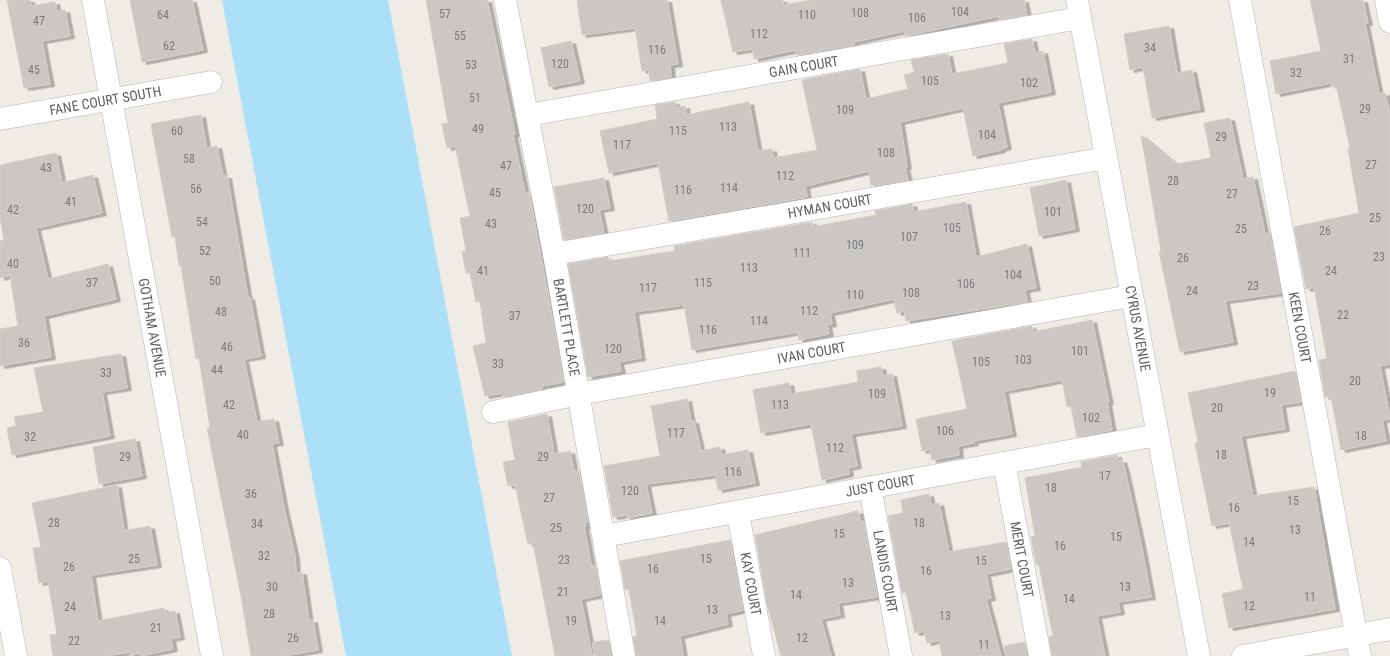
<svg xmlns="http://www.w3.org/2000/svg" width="1390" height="656" viewBox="0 0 1390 656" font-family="'Roboto Condensed',sans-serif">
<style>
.water{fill:#ace0f9}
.building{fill:#cbc7c3;stroke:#d3cdc5;filter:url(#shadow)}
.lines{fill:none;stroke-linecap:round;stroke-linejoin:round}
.minor-casing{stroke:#b1b4b7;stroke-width:23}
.minor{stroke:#fff;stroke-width:22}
.labels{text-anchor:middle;stroke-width:3;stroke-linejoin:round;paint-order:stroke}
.number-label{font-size:12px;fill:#797b7c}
.street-label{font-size:14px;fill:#5e6265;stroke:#fff}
</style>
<defs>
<filter id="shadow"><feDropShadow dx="4.5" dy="2.5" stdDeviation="0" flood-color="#0004"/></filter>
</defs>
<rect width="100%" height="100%" fill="#efece6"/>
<path class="water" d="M 222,0 L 388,0 L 512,656 L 346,656 Z"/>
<path class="building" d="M 7,0 L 30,0 L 31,6 L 55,2 L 57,12 L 65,10 L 70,36 L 42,41 L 50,84 L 24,88 Z
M 130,0 L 192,0 L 203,50 L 142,62 Z
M 426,0 L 487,0 L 515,134 L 513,135 L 525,193 L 529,192 L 564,382 L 542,386 L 542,389 L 503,397 L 502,393 L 485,396 L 473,346 L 486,343 L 480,301 L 476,302 L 470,273 L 466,273 L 462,252 L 466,251 L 460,218 L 470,216 L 456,150 L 455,146 L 447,148 L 442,124 L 448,123 Z
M 577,0 L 667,0 L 678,64 L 670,65 L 671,77 L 650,81 L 649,70 L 642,71 L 635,28 L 582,35 Z
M 721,0 L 783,0 L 783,5 L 812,0 L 1024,0 L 1027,15 L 999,20 L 999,16 L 905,36 L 904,31 L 854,42 L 854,45 L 796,55 L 795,50 L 754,59 L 752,49 L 733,52 Z
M 1310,0 L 1363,0 L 1368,23 L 1365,23 L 1379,94 L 1385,93 L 1390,115 L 1390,364 L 1380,366 L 1390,419 L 1382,420 L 1386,441 L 1341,450 L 1331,396 L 1325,397 L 1319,360 L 1327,359 L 1314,287 L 1306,289 L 1294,227 L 1359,213 L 1348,149 L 1350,149 L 1336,84 L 1331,86 L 1331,83 L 1276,94 L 1270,61 L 1321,51 Z
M 1169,26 L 1177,73 L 1192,70 L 1200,109 L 1152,118 L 1143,67 L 1130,70 L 1124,34 Z
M 1032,39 L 1035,53 L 1043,51 L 1051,92 L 998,103 L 1007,147 L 1001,149 L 1001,150 L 973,156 L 963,108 L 900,122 L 907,167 L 905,167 L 908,180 L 871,186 L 869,171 L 805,186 L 807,197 L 669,221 L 658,163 L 609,173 L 600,131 L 657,119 L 655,105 L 675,102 L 676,108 L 685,106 L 686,115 L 749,102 L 758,151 L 772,149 L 773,158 L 817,150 L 802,80 L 860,69 L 866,99 L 908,89 L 904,75 L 914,72 L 911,60 L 948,54 L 952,74 L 1008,63 L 1004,44 Z
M 571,41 L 580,81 L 549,87 L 541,48 Z
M 201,115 L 206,145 L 207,148 L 217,146 L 223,176 L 227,176 L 248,298 L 250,297 L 261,356 L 244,359 L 257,422 L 274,419 L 279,443 L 272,444 L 284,508 L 295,556 L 296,573 L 302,572 L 309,621 L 313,620 L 318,650 L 283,656 L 251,656 L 241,596 L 207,428 L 210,428 L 199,358 L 196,359 L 181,266 L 179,266 L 175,236 L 172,237 L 151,124 Z
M 1230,118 L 1243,179 L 1253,177 L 1265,234 L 1270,233 L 1281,293 L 1225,301 L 1233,342 L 1180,352 L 1159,252 L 1161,251 L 1141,135 L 1176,164 L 1211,158 L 1204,123 Z
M 56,153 L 62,183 L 93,175 L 102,213 L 36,228 L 48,279 L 108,264 L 116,299 L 44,316 L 51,357 L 0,366 L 0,329 L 18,326 L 10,275 L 0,278 L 0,241 L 4,240 L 0,217 L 0,165 Z
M 604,178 L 610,208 L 599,210 L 604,233 L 564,240 L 554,187 Z
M 1066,180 L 1075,229 L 1039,236 L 1030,188 Z
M 966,202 L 976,257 L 1027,244 L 1036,288 L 1025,290 L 1027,302 L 906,321 L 904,311 L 897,313 L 894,299 L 830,313 L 832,324 L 827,325 L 829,334 L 799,340 L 798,332 L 692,350 L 684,305 L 634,312 L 641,358 L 619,362 L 621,371 L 588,377 L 568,264 L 608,257 L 609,261 L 675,251 L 674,246 L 812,222 L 813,227 L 876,215 L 875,211 L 912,204 L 914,212 Z
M 1092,320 L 1109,402 L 1107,402 L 1112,430 L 1077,437 L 1071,406 L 1067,407 L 1062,380 L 1004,391 L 1012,434 L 973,441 L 974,443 L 958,446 L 959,455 L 932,460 L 930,449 L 922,451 L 916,419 L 967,409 L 952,341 L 1032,326 L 1033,332 Z
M 121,354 L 127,388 L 102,392 L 110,436 L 12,455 L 7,428 L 16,426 L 14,417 L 43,412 L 34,368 Z
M 881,367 L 883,376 L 892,374 L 902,426 L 851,434 L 857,466 L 848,468 L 849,474 L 822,480 L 811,424 L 761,433 L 753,390 L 789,383 L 791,394 L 858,382 L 857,371 Z
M 1295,371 L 1301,402 L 1281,405 L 1285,429 L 1241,436 L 1253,496 L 1314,487 L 1335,609 L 1229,628 L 1222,594 L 1243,589 L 1229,523 L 1212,526 L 1195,443 L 1198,442 L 1188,393 Z
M 687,399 L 691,421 L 694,421 L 701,451 L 720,447 L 722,455 L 748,450 L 755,483 L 718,490 L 715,475 L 646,484 L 652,513 L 627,518 L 627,515 L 613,517 L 604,466 L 660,456 L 651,406 Z
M 547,414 L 554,454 L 570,451 L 574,471 L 579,470 L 588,522 L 585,523 L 586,526 L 584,526 L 591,565 L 596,566 L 601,595 L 581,599 L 592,656 L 555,656 L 533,543 L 528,544 L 515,485 L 508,486 L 503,462 L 515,460 L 508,422 Z
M 135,439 L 142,476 L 99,484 L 93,447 Z
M 1117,455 L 1118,461 L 1122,460 L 1125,470 L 1141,543 L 1151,597 L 1118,602 L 1120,612 L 1097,616 L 1105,656 L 1052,656 L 1049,636 L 1053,636 L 1039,565 L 1036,564 L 1031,537 L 1035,536 L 1025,478 L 1082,467 L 1081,462 Z
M 117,485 L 124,531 L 150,526 L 157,565 L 91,575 L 98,621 L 164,608 L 165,613 L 175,611 L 180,637 L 171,639 L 173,649 L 140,656 L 140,653 L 130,655 L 130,652 L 105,656 L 53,656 L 50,635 L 57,634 L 48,581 L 39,583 L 33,548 L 41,547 L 32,503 Z
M 929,494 L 931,505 L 939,503 L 949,552 L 1006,542 L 1011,569 L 986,574 L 991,598 L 986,599 L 1001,656 L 942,656 L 939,640 L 927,643 L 924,631 L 915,633 L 906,592 L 902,593 L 888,516 L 903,513 L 901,500 Z
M 858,511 L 861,522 L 864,522 L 877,597 L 838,603 L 840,615 L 821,619 L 831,656 L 781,656 L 767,604 L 755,535 Z
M 730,540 L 743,610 L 726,614 L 728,624 L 680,636 L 683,656 L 636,656 L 633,637 L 637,636 L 629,589 L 625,590 L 620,561 Z
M 609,640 L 611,656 L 594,656 L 593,642 Z
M 1025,642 L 1027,656 L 1006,656 L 1004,646 Z"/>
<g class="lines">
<defs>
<g id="minor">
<path id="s1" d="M 93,0 L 212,656"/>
<path id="s2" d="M 505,0 L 554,254 L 624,656"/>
<path id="s3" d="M 1077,0 L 1199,656"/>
<path id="s4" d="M 1240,0 L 1360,656"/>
<path d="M 1386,0 L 1390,22"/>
<path id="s5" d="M 528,115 L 1080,18"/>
<path id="s6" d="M 0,119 L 211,82"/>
<path id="s7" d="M 554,254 L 1106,158"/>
<path id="s8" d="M 493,412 L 579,394 L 1131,296"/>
<path id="s9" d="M 1004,463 L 1040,656"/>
<path id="s10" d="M 870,487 L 901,656"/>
<path id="s11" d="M 738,513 L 764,656"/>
<path id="s12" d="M 604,536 L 1157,435"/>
<path d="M 0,568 L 16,656"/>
<path d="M 1243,656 L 1390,629"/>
</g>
</defs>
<use href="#minor" class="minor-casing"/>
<use href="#minor" class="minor"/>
</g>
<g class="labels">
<g class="number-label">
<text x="960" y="16">104</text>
<text x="860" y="17">108</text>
<text x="445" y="18">57</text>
<text x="163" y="19">64</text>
<text x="807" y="19">110</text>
<text x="917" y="22">106</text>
<text x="39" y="25">47</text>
<text x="759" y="38">112</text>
<text x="460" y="40">55</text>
<text x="169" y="50">62</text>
<text x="1150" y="52">34</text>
<text x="657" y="54">116</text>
<text x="1349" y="63">31</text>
<text x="560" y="68">120</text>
<text x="471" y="69">53</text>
<text x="34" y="74">45</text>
<text x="1296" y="77">32</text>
<text x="930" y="85">105</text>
<text x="1029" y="87">102</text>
<text x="475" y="102">51</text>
<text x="1365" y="113">29</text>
<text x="845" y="114">109</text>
<text x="728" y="131">113</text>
<text x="478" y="133">49</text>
<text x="177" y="135">60</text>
<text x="678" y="135">115</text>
<text x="987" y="139">104</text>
<text x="1221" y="141">29</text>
<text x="622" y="149">117</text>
<text x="886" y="157">108</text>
<text x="189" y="163">58</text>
<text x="1371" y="169">27</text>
<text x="506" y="170">47</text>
<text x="46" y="172">43</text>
<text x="785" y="180">112</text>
<text x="1173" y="185">28</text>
<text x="729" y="192">114</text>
<text x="196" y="193">56</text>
<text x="683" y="194">116</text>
<text x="495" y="197">45</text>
<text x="1232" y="198">27</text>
<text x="71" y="206">41</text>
<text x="585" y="213">120</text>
<text x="13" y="214">42</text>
<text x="1053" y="216">101</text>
<text x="1375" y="222">25</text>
<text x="202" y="226">54</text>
<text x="491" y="228">43</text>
<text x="952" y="232">105</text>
<text x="1241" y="233">25</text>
<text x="1325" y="235">26</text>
<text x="909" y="241">107</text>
<text x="855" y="249">109</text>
<text x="205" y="255">52</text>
<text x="802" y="257">111</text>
<text x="1379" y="261">23</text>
<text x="1183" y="262">26</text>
<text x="13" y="268">40</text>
<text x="749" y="272">113</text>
<text x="483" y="275">41</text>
<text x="1331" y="275">24</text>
<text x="1013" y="279">104</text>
<text x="215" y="285">50</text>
<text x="92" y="287">37</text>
<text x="703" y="287">115</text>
<text x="966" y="288">106</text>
<text x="1253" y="290">23</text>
<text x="648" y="292">117</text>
<text x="1192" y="295">24</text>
<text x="911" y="297">108</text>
<text x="855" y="299">110</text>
<text x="809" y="315">112</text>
<text x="221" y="316">48</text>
<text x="1343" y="319">22</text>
<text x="515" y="320">37</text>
<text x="759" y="325">114</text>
<text x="708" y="334">116</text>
<text x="24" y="347">36</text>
<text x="227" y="351">46</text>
<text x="613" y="353">120</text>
<text x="1080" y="355">101</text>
<text x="1023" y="364">103</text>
<text x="981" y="366">105</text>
<text x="498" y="368">33</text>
<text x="217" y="374">44</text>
<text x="106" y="377">33</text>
<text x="1355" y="385">20</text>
<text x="1270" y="397">19</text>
<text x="877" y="398">109</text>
<text x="229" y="409">42</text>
<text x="780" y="409">113</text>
<text x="1217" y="412">20</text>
<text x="1091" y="422">102</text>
<text x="945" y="435">106</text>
<text x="676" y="437">117</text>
<text x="243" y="439">40</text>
<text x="1361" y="440">18</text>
<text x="30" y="441">32</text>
<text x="835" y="452">112</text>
<text x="1221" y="459">18</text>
<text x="125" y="461">29</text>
<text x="543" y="461">29</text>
<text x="733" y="476">116</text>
<text x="1105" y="480">17</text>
<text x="1051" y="492">18</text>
<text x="630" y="495">120</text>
<text x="251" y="498">36</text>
<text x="549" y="502">27</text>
<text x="1293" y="505">15</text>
<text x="1234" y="512">16</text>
<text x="54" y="527">28</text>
<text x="919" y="527">18</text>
<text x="257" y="528">34</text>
<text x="556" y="532">25</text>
<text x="1295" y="534">13</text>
<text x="839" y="538">15</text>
<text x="1116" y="541">15</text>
<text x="1249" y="546">14</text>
<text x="1060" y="550">16</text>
<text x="264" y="560">32</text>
<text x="134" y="563">25</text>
<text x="706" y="563">15</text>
<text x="564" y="564">23</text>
<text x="981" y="565">15</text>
<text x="69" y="571">26</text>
<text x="653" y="573">16</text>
<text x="926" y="575">16</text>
<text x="848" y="587">13</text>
<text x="272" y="591">30</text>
<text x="1125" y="591">13</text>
<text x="563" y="596">21</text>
<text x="796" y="599">14</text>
<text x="1310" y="601">11</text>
<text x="1069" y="603">14</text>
<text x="1249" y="610">12</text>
<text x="70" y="611">24</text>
<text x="712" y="614">13</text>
<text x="269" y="618">28</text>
<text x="945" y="620">13</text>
<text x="571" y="625">19</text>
<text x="660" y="625">14</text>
<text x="156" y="632">21</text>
<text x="293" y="642">26</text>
<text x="802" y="642">12</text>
<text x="74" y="645">22</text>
<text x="984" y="649">11</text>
</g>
<g class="street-label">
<text dy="5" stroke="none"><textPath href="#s5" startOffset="280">GAIN COURT</textPath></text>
<text dy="5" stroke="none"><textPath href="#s6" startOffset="107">FANE COURT SOUTH</textPath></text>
<text dy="5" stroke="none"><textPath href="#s7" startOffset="280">HYMAN COURT</textPath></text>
<text dy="5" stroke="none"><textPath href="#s1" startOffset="333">GOTHAM AVENUE</textPath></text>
<text dy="5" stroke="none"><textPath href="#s2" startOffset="333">BARTLETT PLACE</textPath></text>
<text dy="5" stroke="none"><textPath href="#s3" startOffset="334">CYRUS AVENUE</textPath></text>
<text dy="5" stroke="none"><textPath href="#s4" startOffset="333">KEEN COURT</textPath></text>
<text dy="5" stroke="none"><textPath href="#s8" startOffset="324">IVAN COURT</textPath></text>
<text dy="5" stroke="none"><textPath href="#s12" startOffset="281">JUST COURT</textPath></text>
<text dy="5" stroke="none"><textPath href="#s9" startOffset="98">MERIT COURT</textPath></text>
<text dy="5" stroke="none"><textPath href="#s10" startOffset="86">LANDIS COURT</textPath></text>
<text dy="5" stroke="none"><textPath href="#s11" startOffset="72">KAY COURT</textPath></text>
</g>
</g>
</svg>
